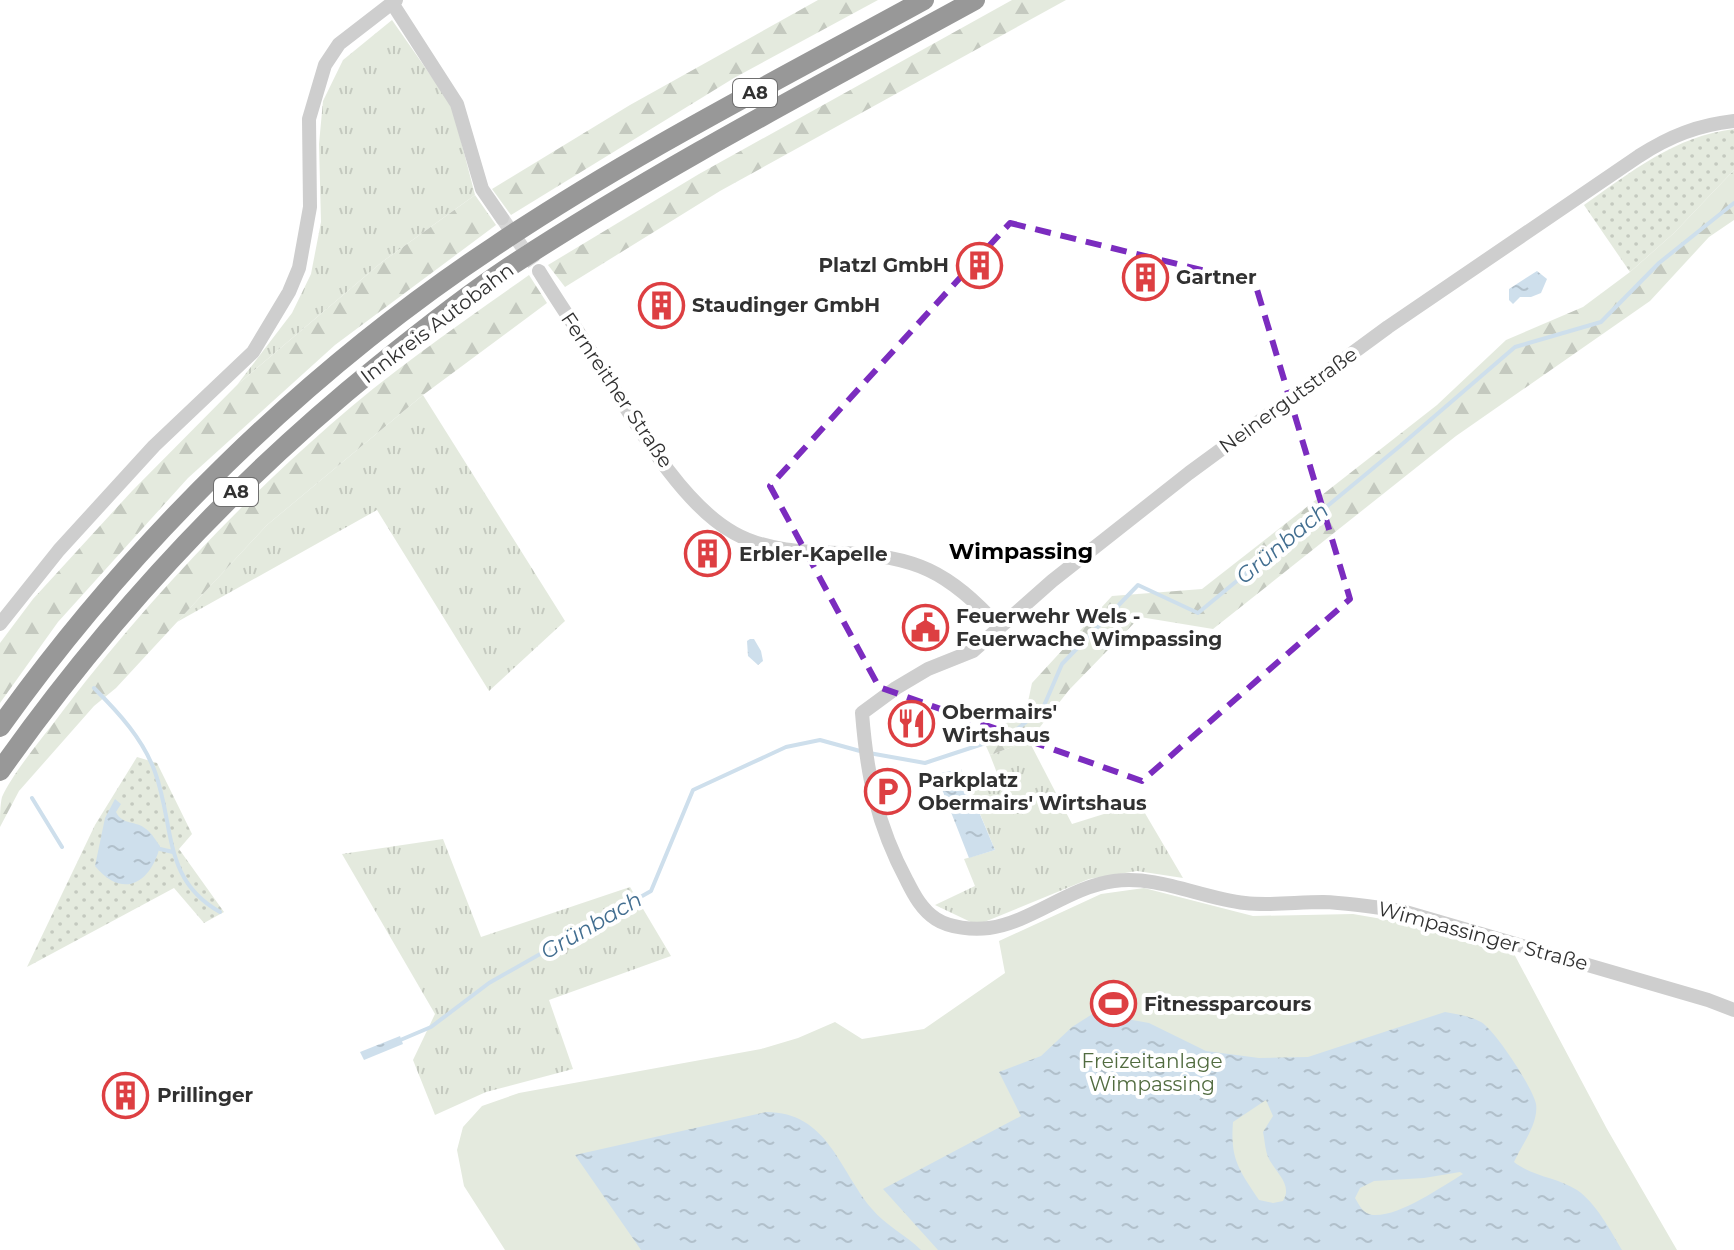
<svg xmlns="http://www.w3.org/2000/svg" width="1734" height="1250" viewBox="0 0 1734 1250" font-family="Montserrat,sans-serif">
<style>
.grass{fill:url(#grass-tufts)}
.forest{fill:url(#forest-firs)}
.park{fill:#e4eade}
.garden{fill:url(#garden-dots)}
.water{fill:url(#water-ripples);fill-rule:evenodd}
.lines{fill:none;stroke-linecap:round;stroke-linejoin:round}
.stream{stroke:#cedfec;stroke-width:4}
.tertiary-tunnel{stroke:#d6d6d6;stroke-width:14;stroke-dasharray:14 7;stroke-linecap:butt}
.tertiary{stroke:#cecece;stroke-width:14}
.motorway{stroke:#989898;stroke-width:20}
.marked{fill:none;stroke:#7b2cbf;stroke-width:6;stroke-dasharray:16 10;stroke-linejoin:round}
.labels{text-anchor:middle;stroke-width:8;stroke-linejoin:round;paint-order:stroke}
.shield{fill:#fff;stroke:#6f6f6f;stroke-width:2}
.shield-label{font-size:18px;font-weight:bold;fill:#313131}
.poi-label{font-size:20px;font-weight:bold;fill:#313131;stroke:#fff;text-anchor:start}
.street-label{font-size:20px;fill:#313131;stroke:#fff}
.park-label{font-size:20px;fill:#526c40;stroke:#fff}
.water-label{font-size:22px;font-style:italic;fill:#426e90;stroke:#fff}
.neighbourhood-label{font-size:22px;font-weight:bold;fill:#000;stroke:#fff}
</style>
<defs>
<pattern id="grass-tufts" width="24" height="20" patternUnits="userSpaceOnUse" patternTransform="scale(2)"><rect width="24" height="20" fill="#e4eade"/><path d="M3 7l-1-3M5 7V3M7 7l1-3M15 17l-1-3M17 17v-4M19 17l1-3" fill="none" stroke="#c4c9bf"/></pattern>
<pattern id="forest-firs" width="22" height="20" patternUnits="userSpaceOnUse" patternTransform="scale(2)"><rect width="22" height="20" fill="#e4eade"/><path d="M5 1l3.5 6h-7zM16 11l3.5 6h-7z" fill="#c4c9bf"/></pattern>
<pattern id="garden-dots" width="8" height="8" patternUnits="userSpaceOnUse" patternTransform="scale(2)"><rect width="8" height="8" fill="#e4eade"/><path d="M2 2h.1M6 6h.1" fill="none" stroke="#c4c9bf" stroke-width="1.8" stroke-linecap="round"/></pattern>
<pattern id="water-ripples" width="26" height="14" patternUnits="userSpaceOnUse" patternTransform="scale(2)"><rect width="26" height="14" fill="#cedfec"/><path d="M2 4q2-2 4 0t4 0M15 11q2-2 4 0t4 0" fill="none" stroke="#b1c0cb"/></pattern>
</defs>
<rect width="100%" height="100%" fill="#fff"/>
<path class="grass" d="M 392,20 L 452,106 L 475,195 L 382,262 L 237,385 L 292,313 L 311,274 L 321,222 L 319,144 L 323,101 L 343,60 Z
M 423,395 L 565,621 L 489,691 L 377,510 L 177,622 L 267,525 Z
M 1029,741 L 1072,824 L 1139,803 L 1183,878 L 1137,871 L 1089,879 L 977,925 L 935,905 L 975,886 L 964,859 L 995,850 L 968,785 L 997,773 L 990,755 Z
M 443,839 L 481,937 L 630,887 L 671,956 L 549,1000 L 573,1069 L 486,1092 L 435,1115 L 413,1060 L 435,1014 L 342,854 Z"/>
<path class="forest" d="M 818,0 L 878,0 L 734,78 L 511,215 L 492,189 L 630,105 Z
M 1012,0 L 1066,0 L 720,191 L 565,287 L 548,265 L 699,174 Z
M 1734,170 L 1734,220 L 1709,237 L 1650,301 L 1456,436 L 1213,629 L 1140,617 L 1069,690 L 1029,741 L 990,755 L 982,737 L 1026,711 L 1032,683 L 1112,596 L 1202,589 L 1437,405 L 1506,340 L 1583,307 L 1630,272 L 1674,233 Z
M 475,195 L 496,225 L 335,345 L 188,478 L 58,622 L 0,703 L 0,643 L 33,599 L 132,491 L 237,385 L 382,262 Z
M 529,275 L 547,303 L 423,395 L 267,525 L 116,688 L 94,706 L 19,791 L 0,827 C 0,818 0,805 2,797 C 15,769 46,734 65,708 C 143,606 233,510 330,425 C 392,370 461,323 529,275 Z"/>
<path class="park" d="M 1144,888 L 1253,916 L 1353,914 L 1417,925 L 1512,950 L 1607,1129 L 1677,1250 L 505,1250 L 464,1186 L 457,1150 L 463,1127 L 482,1106 L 519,1093 L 761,1049 L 798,1038 L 835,1022 L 862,1039 L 924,1029 L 1005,973 L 999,941 L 1101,894 Z"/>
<path class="garden" d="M 1734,129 L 1734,170 L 1674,233 L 1630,272 L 1584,205 C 1631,172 1675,136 1734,129 Z
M 137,757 L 157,763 L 192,834 L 179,849 L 224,912 L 204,923 L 174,888 L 27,967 L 95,825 Z"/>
<path class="water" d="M 1537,271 L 1547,279 L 1541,293 L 1531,297 L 1520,297 L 1513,304 L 1509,300 L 1509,289 Z
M 750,639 L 754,639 L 761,651 L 763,661 L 758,665 L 748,656 L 747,641 Z
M 961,769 L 995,850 L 969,858 L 936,774 Z
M 115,799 L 121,804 L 116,812 C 123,826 136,820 146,829 C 152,833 156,841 160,846 C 151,883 123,900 95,866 L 105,818 Z
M 1445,1012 C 1457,1014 1470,1016 1481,1022 C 1495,1030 1533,1088 1536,1104 C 1539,1123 1521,1146 1514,1162 C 1533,1177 1557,1177 1577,1190 C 1596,1203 1610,1230 1622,1250 L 938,1250 L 883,1189 L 1021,1116 L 999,1072 L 1041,1056 L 1072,1027 L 1094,1013 L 1149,1023 L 1206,1051 L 1259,1058 L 1308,1057 ZM 1266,1100 L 1273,1116 L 1263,1132 C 1265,1141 1265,1151 1269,1159 C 1276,1173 1293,1185 1283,1201 L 1273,1203 L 1259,1200 C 1239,1170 1230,1159 1233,1122 ZM 1460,1172 L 1463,1174 C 1441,1187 1399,1217 1373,1215 C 1363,1214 1360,1206 1355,1198 L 1360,1188 L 1374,1181 L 1424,1178 Z
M 400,1036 L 403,1044 L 364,1060 L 360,1052 Z
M 766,1112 C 828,1112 839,1170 872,1209 C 885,1225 906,1235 921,1250 L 641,1250 L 575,1155 Z"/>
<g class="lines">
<path class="stream" d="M 94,688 C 119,713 143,739 155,772 C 175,827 162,879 220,912
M 869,753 L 925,763 L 1010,735 L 1043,708 L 1062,664 L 1138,585 L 1198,613 L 1400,446 L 1515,347 L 1601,322 L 1659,263 L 1734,203
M 32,798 L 62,847
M 160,849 L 173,852
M 398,1041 L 431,1027 L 489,983 L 651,891 L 693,790 L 786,747 L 820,740 L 860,751"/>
<path class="tertiary-tunnel" d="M 502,218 L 539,271"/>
<path class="tertiary" d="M 392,3 L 457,104 L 482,189 L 502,218
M 1734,121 C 1698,125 1670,136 1639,156 L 1388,327 L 1189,473 L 1052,581 L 973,651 L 928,669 L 896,688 L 862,713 C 867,776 877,825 907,881 C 914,895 922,910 936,919 C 950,928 973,930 989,928 C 1032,922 1069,887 1114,881 C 1158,875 1201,898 1245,903 C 1271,906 1297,902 1323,902 C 1350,903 1376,907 1402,911 L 1708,1000 L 1734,1010
M 539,271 C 558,302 579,332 598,363 C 632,416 678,502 734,533 C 766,551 805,552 840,553 C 915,555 949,572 999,627
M 0,624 L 59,550 L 154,446 L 253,352 L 289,292 L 299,268 L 310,207 L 309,119 L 325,65 L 339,44 L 396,0"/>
<path class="motorway" d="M 0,727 C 131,543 306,371 495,246 C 632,154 780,79 924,0
M 0,771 C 108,618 232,484 378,366 C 420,332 464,297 509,267 C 659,169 818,86 975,0"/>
</g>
<path class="marked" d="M 1010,223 L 1255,283 L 1350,599 L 1142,781 L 879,687 L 770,486 Z"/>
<defs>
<symbol id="building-ring" viewBox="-11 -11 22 22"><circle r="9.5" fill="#fff" stroke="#dd3f42" stroke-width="1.5"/><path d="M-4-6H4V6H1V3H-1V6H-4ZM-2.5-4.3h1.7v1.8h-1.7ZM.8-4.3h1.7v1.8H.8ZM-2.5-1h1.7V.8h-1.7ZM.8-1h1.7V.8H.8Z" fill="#dd3f42"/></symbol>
<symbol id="civic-ring" viewBox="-11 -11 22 22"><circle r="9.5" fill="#fff" stroke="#dd3f42" stroke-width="1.5"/><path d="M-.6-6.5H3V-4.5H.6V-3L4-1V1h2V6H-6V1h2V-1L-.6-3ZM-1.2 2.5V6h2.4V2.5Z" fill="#dd3f42"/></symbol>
<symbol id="restaurant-ring" viewBox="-11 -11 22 22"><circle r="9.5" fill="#fff" stroke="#dd3f42" stroke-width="1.5"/><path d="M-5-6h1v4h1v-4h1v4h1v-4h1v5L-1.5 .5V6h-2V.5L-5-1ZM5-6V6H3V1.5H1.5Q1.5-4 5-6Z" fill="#dd3f42"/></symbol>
<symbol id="parking-ring" viewBox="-11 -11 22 22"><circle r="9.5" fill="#fff" stroke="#dd3f42" stroke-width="1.5"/><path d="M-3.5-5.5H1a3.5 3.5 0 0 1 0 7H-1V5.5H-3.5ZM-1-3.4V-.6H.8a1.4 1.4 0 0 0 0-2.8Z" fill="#dd3f42"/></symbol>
<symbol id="stadium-ring" viewBox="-11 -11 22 22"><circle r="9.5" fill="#fff" stroke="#dd3f42" stroke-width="1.5"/><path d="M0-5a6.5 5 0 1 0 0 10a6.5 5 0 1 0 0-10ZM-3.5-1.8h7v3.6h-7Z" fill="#dd3f42"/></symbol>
</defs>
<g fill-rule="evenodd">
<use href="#building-ring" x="954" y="240" width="51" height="51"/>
<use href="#building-ring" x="1120" y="252" width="51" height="51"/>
<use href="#building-ring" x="636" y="280" width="51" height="51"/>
<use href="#building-ring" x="682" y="528" width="51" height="51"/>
<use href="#civic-ring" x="900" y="602" width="51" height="51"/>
<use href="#restaurant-ring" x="886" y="698" width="51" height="51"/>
<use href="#parking-ring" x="862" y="766" width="51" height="51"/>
<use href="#stadium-ring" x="1088" y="978" width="51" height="51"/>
<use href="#building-ring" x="100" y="1070" width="51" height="51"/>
</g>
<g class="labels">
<g class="shield">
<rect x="733" y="79" width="44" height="28" rx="6"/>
<rect x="214" y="478" width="44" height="28" rx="6"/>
</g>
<g class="shield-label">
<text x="755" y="99">A8</text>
<text x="236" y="498">A8</text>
</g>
<g class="poi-label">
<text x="949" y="272" text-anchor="end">Platzl GmbH</text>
<text x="1176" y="284">Gartner</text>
<text x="692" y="312">Staudinger GmbH</text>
<text x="739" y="561">Erbler-Kapelle</text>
<text x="956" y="623">Feuerwehr Wels -<tspan x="956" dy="23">Feuerwache Wimpassing</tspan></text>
<text x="942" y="719">Obermairs'<tspan x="942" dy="23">Wirtshaus</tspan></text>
<text x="918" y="787">Parkplatz<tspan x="918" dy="23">Obermairs' Wirtshaus</tspan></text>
<text x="1144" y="1011">Fitnessparcours</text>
<text x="157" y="1102">Prillinger</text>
</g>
<g class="street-label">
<text transform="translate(437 323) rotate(-37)" y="7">Innkreis Autobahn</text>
<text transform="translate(617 390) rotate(56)" y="7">Fernreither Straße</text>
<text transform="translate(1288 400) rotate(-36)" y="7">Neinergutstraße</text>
<text transform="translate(1483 936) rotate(15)" y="7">Wimpassinger Straße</text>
</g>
<g class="park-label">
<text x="1152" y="1068">Freizeitanlage<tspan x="1152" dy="23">Wimpassing</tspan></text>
</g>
<g class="water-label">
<text transform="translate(1282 543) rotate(-40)" y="8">Grünbach</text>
<text transform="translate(591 925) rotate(-30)" y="8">Grünbach</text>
</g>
<g class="neighbourhood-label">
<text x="1021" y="559">Wimpassing</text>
</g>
</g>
</svg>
